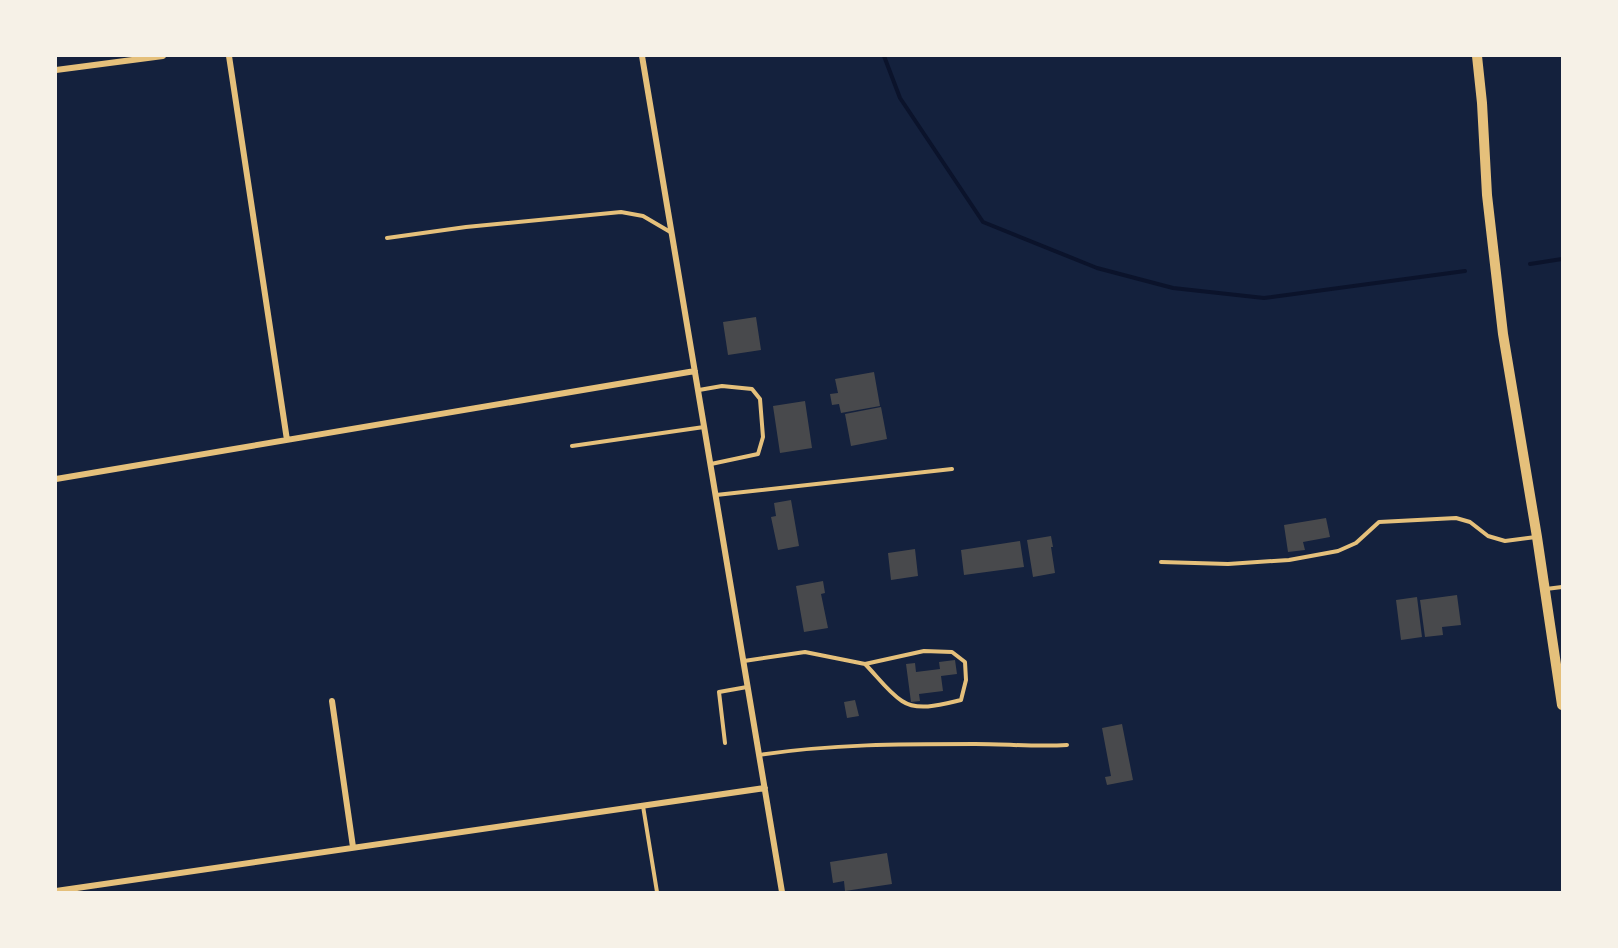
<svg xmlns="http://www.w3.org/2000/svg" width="1618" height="948" viewBox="0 0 1618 948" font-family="'IBM Plex Sans',sans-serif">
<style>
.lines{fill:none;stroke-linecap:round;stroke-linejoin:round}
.stream{stroke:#0b132b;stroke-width:4}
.building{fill:#48494c}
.service{stroke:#e5c07b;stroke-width:4}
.minor{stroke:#e5c07b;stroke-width:6}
.primary{stroke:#e5c07b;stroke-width:10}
</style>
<rect width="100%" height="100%" fill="#14213d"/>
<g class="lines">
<path class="stream" d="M 884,56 L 900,98 L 983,222 L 1097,268 L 1173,288 L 1264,298 L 1465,271
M 1530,264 L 1562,259"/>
</g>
<path class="building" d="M 756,317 L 761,350 L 728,355 L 723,322 Z
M 874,372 L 880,406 L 841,413 L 839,404 L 832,405 L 830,394 L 838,393 L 835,379 Z
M 805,401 L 812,448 L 780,453 L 773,406 Z
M 881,407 L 887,439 L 851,446 L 845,414 Z
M 791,500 L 799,546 L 778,550 L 771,517 L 776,516 L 774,503 Z
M 1326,518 L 1330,537 L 1303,542 L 1305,550 L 1288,552 L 1284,525 Z
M 1051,536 L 1053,547 L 1051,547 L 1055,573 L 1033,577 L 1027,540 Z
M 1020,541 L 1024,567 L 964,575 L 961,550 Z
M 915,549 L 918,576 L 891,580 L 888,553 Z
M 823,581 L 825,593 L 821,594 L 828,628 L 804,632 L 796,586 Z
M 1457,595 L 1461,625 L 1442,627 L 1443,635 L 1425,637 L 1420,600 Z
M 1417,597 L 1422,637 L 1401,640 L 1396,600 Z
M 955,660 L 957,674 L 941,676 L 943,691 L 919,694 L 920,701 L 911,702 L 906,664 L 915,663 L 916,672 L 940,669 L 939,662 Z
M 855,700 L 859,716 L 847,718 L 844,702 Z
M 1122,724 L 1133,780 L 1107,785 L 1105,777 L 1111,776 L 1102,728 Z
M 887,853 L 892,884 L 845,891 L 844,881 L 833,883 L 830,862 Z"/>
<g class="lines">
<path class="service" d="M 387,238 L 466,227 L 621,212 L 643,216 L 672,233
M 699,390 L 722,386 L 752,389 L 760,399 L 763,437 L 758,454 L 711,464
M 572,446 L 704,427
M 716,495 L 952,469
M 1161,562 L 1228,564 L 1289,560 L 1338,551 L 1356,543 L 1379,522 L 1456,518 L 1470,522 L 1488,536 L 1505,541 L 1536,537
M 1546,589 L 1562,587
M 744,661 L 805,652 L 865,664 L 924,651 L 952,652 L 965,662 L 966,680 L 961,700 C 944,704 918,712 902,701 C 888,692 877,676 865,664
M 725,743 L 719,692 L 747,687
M 759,755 C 830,744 903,744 975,744 C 1006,744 1036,747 1067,745
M 643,806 L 657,892"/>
<path class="minor" d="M 229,56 L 287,440
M 642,56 L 782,892
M 56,70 L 163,56
M 56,479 L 695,371
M 332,701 L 353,847
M 56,891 L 765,788"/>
<path class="primary" d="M 1477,56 L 1482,103 L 1487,195 L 1503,334 L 1537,537 L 1562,705"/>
</g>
<rect width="1618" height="948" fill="none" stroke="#f6f1e7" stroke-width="114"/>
</svg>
